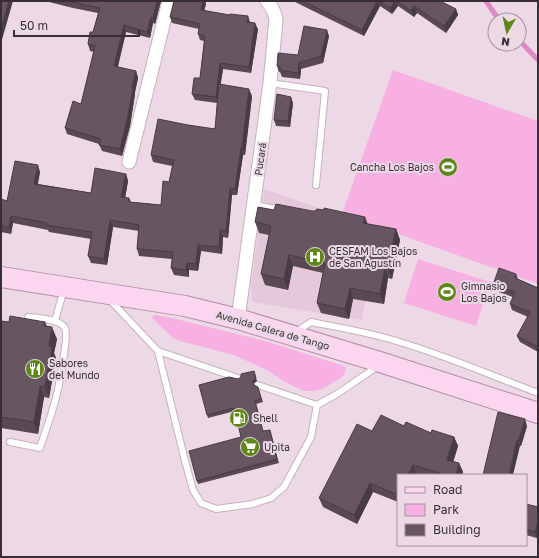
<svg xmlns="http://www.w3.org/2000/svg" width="539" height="558" viewBox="0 0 539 558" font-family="'Golos Text',sans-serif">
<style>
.built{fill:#e4c9da}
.green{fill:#f7b0e1}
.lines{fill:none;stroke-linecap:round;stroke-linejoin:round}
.stream{stroke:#de89c4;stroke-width:5}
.lane-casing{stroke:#c6b1be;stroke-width:8}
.street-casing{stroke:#c6b1be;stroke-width:15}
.primary-casing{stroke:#b48ba6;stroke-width:22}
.lane{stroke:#fff;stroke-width:6}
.street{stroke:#fff;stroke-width:13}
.primary{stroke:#fbd7ef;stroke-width:20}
.wall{fill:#594953}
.shaded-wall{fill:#483c44}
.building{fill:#675561;stroke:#483c44}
.labels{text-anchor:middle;stroke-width:4;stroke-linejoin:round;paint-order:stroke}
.street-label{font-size:10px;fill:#372f34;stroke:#edd8e6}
.poi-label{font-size:10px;fill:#372f34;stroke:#edd8e6;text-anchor:start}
</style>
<rect width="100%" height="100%" fill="#edd8e6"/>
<path class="built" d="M 264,189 L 382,230 L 361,320 L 252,302 L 251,285 Z"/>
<path class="green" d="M 393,70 L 538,121 L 538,284 L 342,214 Z
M 418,259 L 490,282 L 476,326 L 404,303 Z
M 155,315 L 168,317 L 265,341 L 341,365 L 345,367 L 346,369 L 344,374 L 342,377 L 322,389 L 313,391 L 304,391 L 285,382 L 267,370 L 234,355 L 180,341 L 173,338 L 152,318 L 153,316 Z"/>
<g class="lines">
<path class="stream" d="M 486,1 L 499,20
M 519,40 L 538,60"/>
<defs>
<path id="lane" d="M 270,83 L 325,91 L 316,185
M 254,205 L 282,210
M 110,300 L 158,351 L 238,378
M 55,321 L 64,289
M 296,332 L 311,322 C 342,328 373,333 403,343 C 449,357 493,376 538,393
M 158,351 L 185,461 L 193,490 L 201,503 L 216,509 L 253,504 L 271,498 L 284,487 L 311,437 L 317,405
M 258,385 L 317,405 L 337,394 L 378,366
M 10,442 L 40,448 C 45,432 51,417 55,401 C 58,392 69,334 65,328 C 60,319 38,318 28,317"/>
<path id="street" d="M 129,162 L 169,1
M 238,319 L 270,83 L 276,20 C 275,12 272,7 267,1"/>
<path id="primary" d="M 1,277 L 185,306 L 238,319 L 383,363 L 538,413"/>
</defs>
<use href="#lane" class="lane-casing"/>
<use href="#street" class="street-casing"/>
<use href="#primary" class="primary-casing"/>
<use href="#lane" class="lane"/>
<use href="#street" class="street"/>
<use href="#primary" class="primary"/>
</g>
<path class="wall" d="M 45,1 L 161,1 L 155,24 L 153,23 L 150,38 L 126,32 L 118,67 L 136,71 L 138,78 L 135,92 L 135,94 L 130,126 L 122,156 L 102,151 L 99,144 L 67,134 L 65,128 L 81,104 L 94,52 L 90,51 L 88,44 L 93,32 L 98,13 L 73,8 Z
M 174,1 L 205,1 L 206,4 L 204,10 L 250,22 L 258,29 L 251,73 L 223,69 L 220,85 L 252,96 L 245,155 L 243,155 L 237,195 L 232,195 L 228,238 L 223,237 L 222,254 L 201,251 L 198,271 L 189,270 L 189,277 L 174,275 L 171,268 L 172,259 L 139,256 L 137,249 L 139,231 L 113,227 L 107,265 L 91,263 L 88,256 L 91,239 L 49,232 L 48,230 L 13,223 L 11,234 L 1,232 L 1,199 L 7,201 L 40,172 L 38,184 L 91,193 L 126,174 L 128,181 L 125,198 L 129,198 L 131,202 L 161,205 L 169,182 L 172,166 L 153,162 L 151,155 L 188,125 L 215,129 L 217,103 L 195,100 L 192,94 L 200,78 L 204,41 L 200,40 L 198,34 L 199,29 L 172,23 L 170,17 Z
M 293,1 L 440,1 L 456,9 L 458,15 L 446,33 L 417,13 L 414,17 L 398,6 L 392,14 L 380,6 L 364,36 Z
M 329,36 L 323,63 L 301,69 L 300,79 L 282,77 L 280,72 L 279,72 L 277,66 L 298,55 Z
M 293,103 L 290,127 L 276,126 L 274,120 Z
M 274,210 L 367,224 L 396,229 L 400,240 L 392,279 L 388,278 L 384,304 L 353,299 L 349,319 L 321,313 L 317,303 L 323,273 L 293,266 L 288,290 L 265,285 L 261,274 L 269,235 L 259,233 L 255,222 Z
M 516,274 L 518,279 L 538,288 L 538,352 L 520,342 L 517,336 L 528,317 L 512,310 L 510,304 L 513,297 L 496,291 L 493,285 Z
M 1,321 L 9,322 L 45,322 L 47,326 L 57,339 L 54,353 L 56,358 L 49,398 L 44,397 L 38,434 L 1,428 Z
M 238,379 L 257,381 L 254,383 L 254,385 L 259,390 L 263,402 L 256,404 L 263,431 L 270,430 L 279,463 L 198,484 L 197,481 L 241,437 L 235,411 L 208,418 L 207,415 Z
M 404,426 L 431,433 L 454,437 L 458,446 L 453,462 L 459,463 L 463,472 L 462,475 L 421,475 L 416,474 L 398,475 L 398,502 L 373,492 L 357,524 L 323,507 L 319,498 L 372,431 Z
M 527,426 L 521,446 L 520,446 L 483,475 Z
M 526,505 L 538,507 L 538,536 L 537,538 L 526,535 Z
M 489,545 L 510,545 L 490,546 Z"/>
<path class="shaded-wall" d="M 9,1 L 13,1 L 1,43 L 1,29 Z
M 157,1 L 161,1 L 155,24 L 153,18 Z
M 203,1 L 205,1 L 206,4 L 203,16 L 201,10 Z
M 377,1 L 378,1 L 380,6 L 364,36 L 362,30 Z
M 395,1 L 396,1 L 398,6 L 392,14 L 390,8 Z
M 414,6 L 417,13 L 414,17 L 411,11 Z
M 456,9 L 458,15 L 446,33 L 444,26 Z
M 248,16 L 250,22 L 247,22 Z
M 151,17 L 153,23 L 150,38 L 147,32 Z
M 255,23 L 258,29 L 251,73 L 249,67 Z
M 124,25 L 126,32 L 116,72 L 114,66 Z
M 327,30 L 329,36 L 323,63 L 321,56 Z
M 220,63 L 223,69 L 218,103 L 216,97 Z
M 299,63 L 301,69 L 300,79 L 298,73 Z
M 136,71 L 138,78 L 135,92 L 135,94 L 130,126 L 122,156 L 120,149 L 132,88 Z
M 249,89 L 252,96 L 245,155 L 242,148 Z
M 291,97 L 293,103 L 290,127 L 288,121 Z
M 241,148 L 243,155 L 237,195 L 235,189 Z
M 38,165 L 40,172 L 36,190 L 34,184 Z
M 126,174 L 128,181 L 124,204 L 121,197 Z
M 230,188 L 232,195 L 228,238 L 226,231 Z
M 11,216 L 13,223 L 11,234 L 9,227 Z
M 365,217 L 369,227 L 363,223 Z
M 110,220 L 113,227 L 107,265 L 104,259 Z
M 396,229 L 400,240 L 392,279 L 388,268 Z
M 220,230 L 223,237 L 222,254 L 219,247 Z
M 198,245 L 201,251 L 198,271 L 196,264 Z
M 289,255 L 293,266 L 288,290 L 284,279 Z
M 187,263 L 189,270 L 189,277 L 186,270 Z
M 385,268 L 388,278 L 384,304 L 380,294 Z
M 350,288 L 353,299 L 349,319 L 345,309 Z
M 52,327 L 57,339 L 54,353 L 56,358 L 49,398 L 45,387 L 49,346 Z
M 254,371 L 257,381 L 254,383 L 254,386 L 253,383 Z
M 40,386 L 44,397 L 38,434 L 34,422 Z
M 525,419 L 527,426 L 521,446 L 519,440 Z
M 454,437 L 458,446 L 451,469 L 447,460 Z
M 517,440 L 520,446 L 513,475 L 509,475 Z
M 459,463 L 463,472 L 462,475 L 456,475 Z
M 413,465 L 416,474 L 415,475 L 408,475 Z
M 370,483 L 373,492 L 357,524 L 354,515 Z
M 538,522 L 538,536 L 537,538 L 535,532 Z"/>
<path class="building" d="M 1,1 L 9,1 L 1,29 Z
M 67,1 L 157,1 L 153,18 L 151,17 L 147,32 L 124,25 L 114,66 L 136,71 L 132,88 L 133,88 L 127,120 L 120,149 L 99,145 L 101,139 L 65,128 L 73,101 L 81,104 L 95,46 L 88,44 L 90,32 L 93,32 L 100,8 Z
M 174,1 L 203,1 L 201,10 L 230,15 L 230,14 L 248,16 L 247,22 L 255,23 L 249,67 L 220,63 L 216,97 L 192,94 L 194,78 L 200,78 L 205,36 L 198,34 L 200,24 L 170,17 Z
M 303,1 L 377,1 L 362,30 Z
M 379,1 L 395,1 L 390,8 Z
M 397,1 L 440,1 L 456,9 L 444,26 L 414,6 L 411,11 Z
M 304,26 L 327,30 L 321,56 L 299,63 L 298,73 L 280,70 L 280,66 L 277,66 L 278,53 L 298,55 Z
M 219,84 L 249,89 L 242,148 L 241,148 L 235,189 L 230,188 L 226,231 L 220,230 L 219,247 L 198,245 L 196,264 L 187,263 L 186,270 L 171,268 L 173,252 L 137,249 L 139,225 L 110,220 L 104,259 L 88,256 L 92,232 L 46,225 L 47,223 L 11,216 L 9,227 L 1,226 L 1,199 L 7,201 L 15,161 L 38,165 L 34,184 L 91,193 L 95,168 L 126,174 L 121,197 L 129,198 L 129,202 L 161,205 L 163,181 L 169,182 L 174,160 L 151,155 L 158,119 L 188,125 L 215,129 Z
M 277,94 L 291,97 L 288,121 L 274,120 Z
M 276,204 L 312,211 L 315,211 L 317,209 L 324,210 L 324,208 L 365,217 L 363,223 L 396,229 L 388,268 L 385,268 L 380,294 L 350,288 L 345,309 L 317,303 L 325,263 L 289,255 L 284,279 L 261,274 L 271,226 L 255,222 L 258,207 L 274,210 Z
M 499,268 L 516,274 L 515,278 L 538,288 L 538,347 L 517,336 L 530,312 L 510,304 L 515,292 L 493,285 Z
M 10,316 L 45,322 L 44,326 L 52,327 L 49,346 L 52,347 L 45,387 L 40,386 L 34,422 L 1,417 L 1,321 L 9,322 Z
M 254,371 L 256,378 L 253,380 L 253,383 L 254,385 L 258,387 L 261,399 L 255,401 L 263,431 L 270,430 L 277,459 L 197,481 L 189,451 L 241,437 L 234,408 L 207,415 L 199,385 L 229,377 L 238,379 L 241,377 L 241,374 Z
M 498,412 L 525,419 L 519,440 L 517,440 L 509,475 L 483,475 Z
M 381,415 L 404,426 L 406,422 L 431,433 L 432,430 L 454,437 L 447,460 L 459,463 L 456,475 L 440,475 L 440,473 L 413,465 L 408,475 L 398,475 L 398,495 L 370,483 L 354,515 L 319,498 L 357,424 L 372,431 Z
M 526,504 L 538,507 L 538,522 L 535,532 L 526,529 Z"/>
<defs>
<symbol id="stadium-disc" viewBox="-11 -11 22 22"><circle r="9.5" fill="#5e8816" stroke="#edd8e6"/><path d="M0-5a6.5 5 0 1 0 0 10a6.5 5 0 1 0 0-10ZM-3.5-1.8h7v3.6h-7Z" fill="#fff"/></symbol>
<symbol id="hospital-disc" viewBox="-11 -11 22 22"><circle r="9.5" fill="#5e8816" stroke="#edd8e6"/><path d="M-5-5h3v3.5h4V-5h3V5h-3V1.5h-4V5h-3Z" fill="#fff"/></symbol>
<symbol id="restaurant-disc" viewBox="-11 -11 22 22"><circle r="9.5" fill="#5e8816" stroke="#edd8e6"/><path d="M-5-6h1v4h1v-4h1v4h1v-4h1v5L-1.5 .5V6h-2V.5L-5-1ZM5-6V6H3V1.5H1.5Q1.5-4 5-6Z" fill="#fff"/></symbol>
<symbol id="fuel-disc" viewBox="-11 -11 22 22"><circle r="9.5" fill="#5e8816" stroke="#edd8e6"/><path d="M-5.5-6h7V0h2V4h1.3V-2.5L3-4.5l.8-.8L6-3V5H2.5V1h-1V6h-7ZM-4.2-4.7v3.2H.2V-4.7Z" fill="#fff"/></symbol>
<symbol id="supermarket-disc" viewBox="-11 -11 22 22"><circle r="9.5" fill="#5e8816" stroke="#edd8e6"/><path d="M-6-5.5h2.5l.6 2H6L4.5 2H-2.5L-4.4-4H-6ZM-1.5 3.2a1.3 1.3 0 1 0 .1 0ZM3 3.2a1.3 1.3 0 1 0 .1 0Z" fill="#fff"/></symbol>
</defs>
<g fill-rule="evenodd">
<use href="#stadium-disc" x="437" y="156" width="22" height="22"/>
<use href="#hospital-disc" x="304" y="246" width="22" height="22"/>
<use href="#stadium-disc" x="436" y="281" width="22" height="22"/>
<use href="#restaurant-disc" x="24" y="358" width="22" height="22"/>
<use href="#fuel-disc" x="228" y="407" width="22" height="22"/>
<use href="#supermarket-disc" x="239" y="436" width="22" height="22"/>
</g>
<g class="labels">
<g class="street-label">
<text transform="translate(260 159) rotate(-82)" y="4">Pucará</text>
<text transform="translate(273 330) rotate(16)" y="4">Avenida Calera de Tango</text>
</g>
<g class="poi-label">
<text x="434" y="171" text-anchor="end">Cancha Los Bajos</text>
<text x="329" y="255">CESFAM Los Bajos<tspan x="329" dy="12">de San Agustín</tspan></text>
<text x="461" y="290">Gimnasio<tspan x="461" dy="12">Los Bajos</tspan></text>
<text x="49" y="367">Sabores<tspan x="49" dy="12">del Mundo</tspan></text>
<text x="253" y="422">Shell</text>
<text x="264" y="451">Upita</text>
</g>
</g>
<rect width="539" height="558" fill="none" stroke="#372f34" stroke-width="4"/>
<rect x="397" y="474" width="130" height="72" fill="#edd8e6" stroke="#a4949f"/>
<rect x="405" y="487" width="20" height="6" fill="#fbd7ef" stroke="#a4949f"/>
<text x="433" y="494" font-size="12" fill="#372f34">Road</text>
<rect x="405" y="504" width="20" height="12" fill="#f7b0e1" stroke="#a4949f"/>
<text x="433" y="514" font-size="12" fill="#372f34">Park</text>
<rect x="405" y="524" width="20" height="12" fill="#675561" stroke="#a4949f"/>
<text x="433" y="534" font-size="12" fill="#372f34">Building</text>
<g transform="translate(507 32) rotate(189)"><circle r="19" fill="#edd8e6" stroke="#a4949f"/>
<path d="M0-3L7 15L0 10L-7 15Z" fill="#5e8816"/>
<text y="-6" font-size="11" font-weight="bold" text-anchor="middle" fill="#372f34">N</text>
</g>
<path d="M14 30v6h125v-6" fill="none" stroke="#372f34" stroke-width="2"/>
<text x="20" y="30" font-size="12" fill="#372f34" stroke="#edd8e6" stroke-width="3" paint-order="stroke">50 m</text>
</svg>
